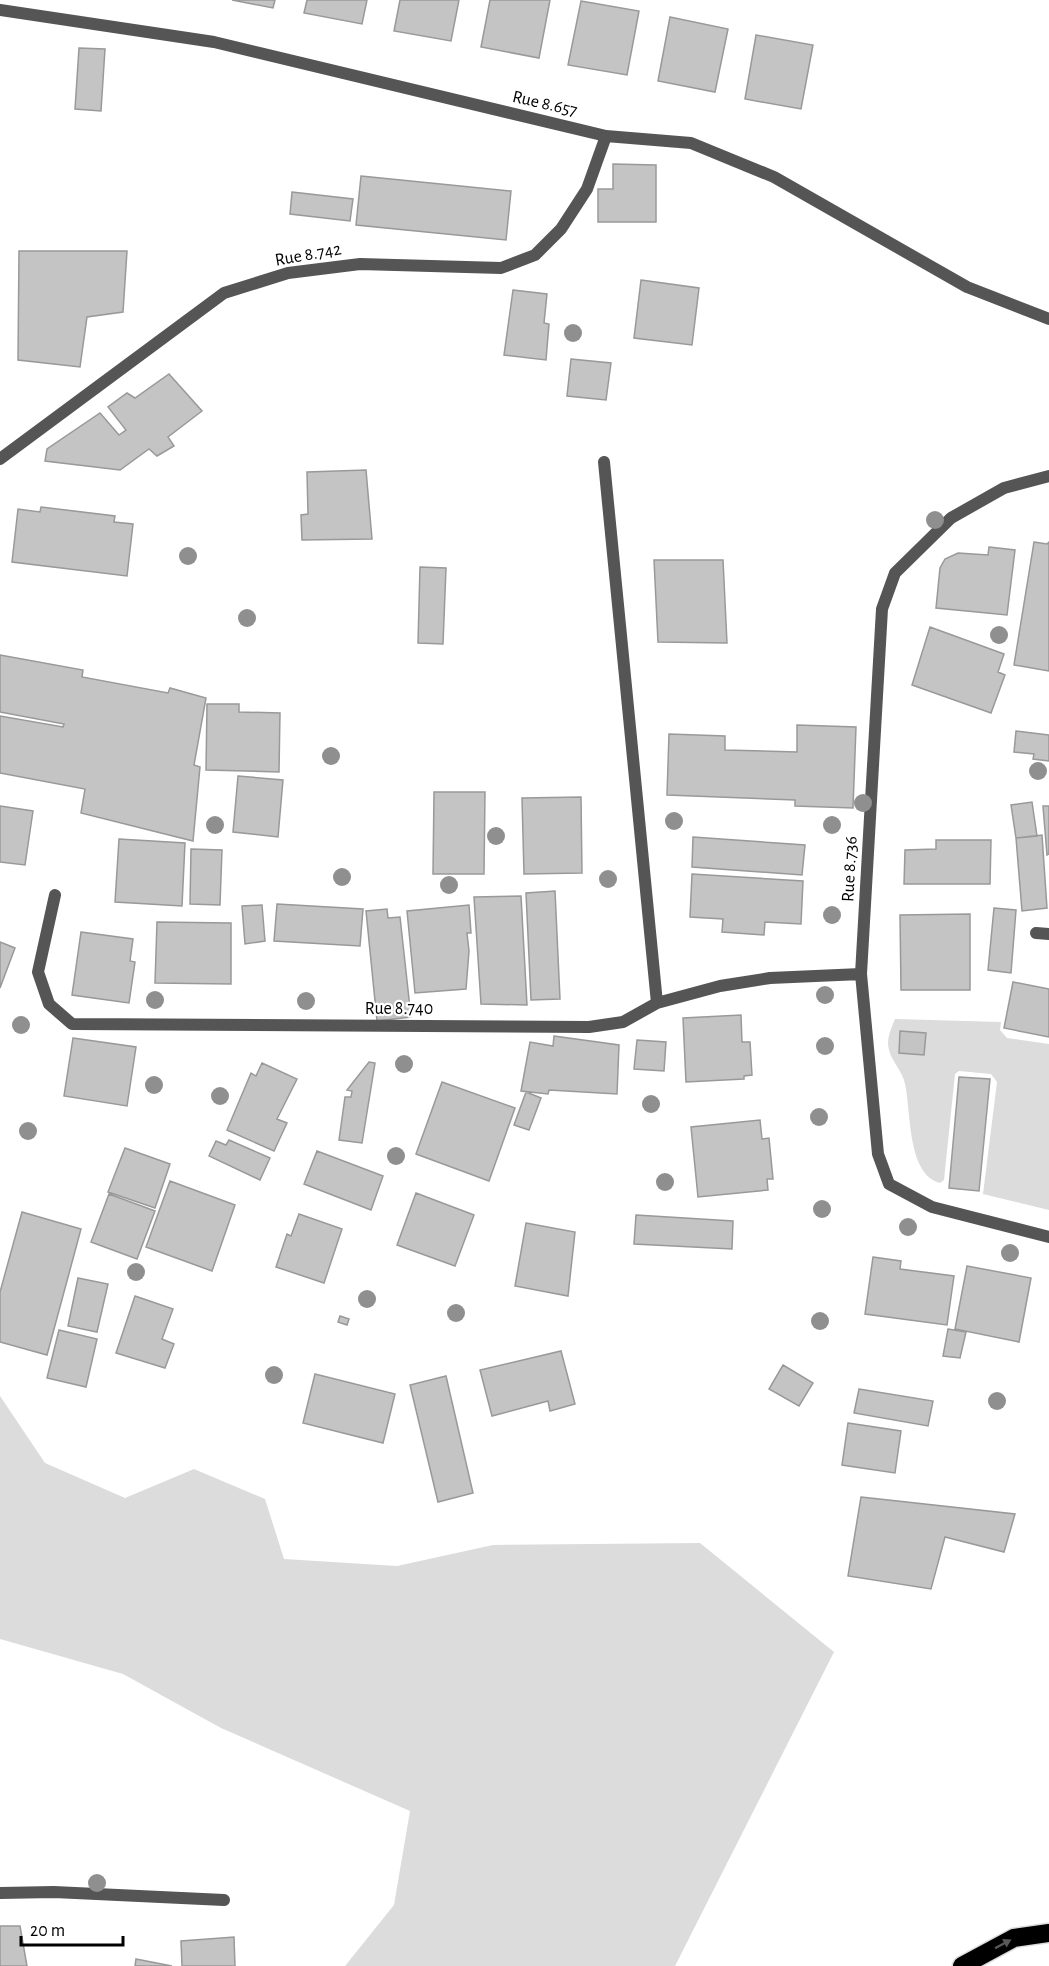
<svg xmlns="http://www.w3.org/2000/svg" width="1049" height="1966" viewBox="0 0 1049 1966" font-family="'Alegreya Sans',sans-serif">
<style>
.green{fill:#dcdcdc}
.building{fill:#c4c4c4;stroke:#999;stroke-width:1.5}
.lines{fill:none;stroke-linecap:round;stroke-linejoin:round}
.highway-casing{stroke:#dbdbdb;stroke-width:21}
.street{stroke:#555;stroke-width:12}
.highway{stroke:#000;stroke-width:18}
.tree{fill:#8f8f8f}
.oneway{fill:#595959}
.labels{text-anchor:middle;stroke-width:4.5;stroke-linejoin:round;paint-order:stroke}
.street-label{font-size:18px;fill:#000;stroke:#fff}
</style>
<rect width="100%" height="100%" fill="#fff"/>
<path class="green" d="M 895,1019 L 1001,1022 L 1000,1030 L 1007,1038 L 1049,1044 L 1049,1210 L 983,1194 L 997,1082 L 991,1074 L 959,1071 L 955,1074 L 944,1180 L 940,1183 C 907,1175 911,1110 905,1084 C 903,1072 892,1062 889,1050 C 886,1039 891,1029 895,1019 Z
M 0,1396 L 45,1463 L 125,1498 L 194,1469 L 265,1499 L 284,1559 L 397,1566 L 493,1545 L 700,1543 L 834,1652 L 675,1966 L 345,1966 L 394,1905 L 410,1811 L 221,1728 L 123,1674 L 0,1639 Z"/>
<path class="building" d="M 232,0 L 275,0 L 273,8 Z
M 307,0 L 367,0 L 362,24 L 304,13 Z
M 400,0 L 459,0 L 451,41 L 394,31 Z
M 490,0 L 550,0 L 539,58 L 481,47 Z
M 581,1 L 639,11 L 627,75 L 568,65 Z
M 670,17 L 728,29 L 715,92 L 658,81 Z
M 756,35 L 813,45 L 801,109 L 745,99 Z
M 79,48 L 105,49 L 101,111 L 75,109 Z
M 613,164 L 656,165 L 656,222 L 598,222 L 598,189 L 613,189 Z
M 361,176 L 511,191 L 506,240 L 356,225 Z
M 292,192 L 353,199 L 350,221 L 290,214 Z
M 19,251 L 127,251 L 123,312 L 87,317 L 80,367 L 18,360 Z
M 641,280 L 699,288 L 692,345 L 634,338 Z
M 513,290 L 547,294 L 544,323 L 549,324 L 546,360 L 504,355 Z
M 571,359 L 611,363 L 606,400 L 567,396 Z
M 169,374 L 202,411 L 168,437 L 174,446 L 157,456 L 149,449 L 120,470 L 45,461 L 47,449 L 100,413 L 119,435 L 126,430 L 108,407 L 127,393 L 135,398 Z
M 366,470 L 372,539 L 302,540 L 301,515 L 308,514 L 307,472 Z
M 41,507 L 115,516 L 114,522 L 133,524 L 127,576 L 12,562 L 18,509 L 40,512 Z
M 1034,542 L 1047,544 L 1049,542 L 1049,671 L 1014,665 Z
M 989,547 L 1015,550 L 1007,615 L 936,608 L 940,568 L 945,559 L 958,553 L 988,555 Z
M 654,560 L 723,560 L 727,643 L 658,642 Z
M 420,567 L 446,568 L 443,644 L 418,643 Z
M 930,627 L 1004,654 L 998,672 L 1005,675 L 991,713 L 912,685 Z
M 0,655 L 83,670 L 82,677 L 168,693 L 170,688 L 206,698 L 194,765 L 200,767 L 193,841 L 81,813 L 85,789 L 0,773 L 0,716 L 63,727 L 64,724 L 0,712 Z
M 207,704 L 239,704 L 239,712 L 280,713 L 279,772 L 206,770 Z
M 797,725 L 856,727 L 853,808 L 795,806 L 795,800 L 667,795 L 669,734 L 725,736 L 725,750 L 797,752 Z
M 1016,731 L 1049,735 L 1049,761 L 1033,759 L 1034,754 L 1014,752 Z
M 238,776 L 283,780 L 278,837 L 233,832 Z
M 434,792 L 485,792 L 484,874 L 433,874 Z
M 581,797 L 582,873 L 524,874 L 522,798 Z
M 1032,802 L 1037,836 L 1016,838 L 1011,805 Z
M 0,806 L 33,811 L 25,865 L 0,862 Z
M 1043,806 L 1049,806 L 1049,854 L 1047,855 Z
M 1042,835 L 1047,908 L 1022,911 L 1016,838 Z
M 693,837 L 805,845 L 802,875 L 692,867 Z
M 119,839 L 185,843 L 182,906 L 115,902 Z
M 936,840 L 991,840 L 990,884 L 904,884 L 905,850 L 936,849 Z
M 191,849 L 222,850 L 220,905 L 190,904 Z
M 692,874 L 803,881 L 801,924 L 765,922 L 764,935 L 722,932 L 723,919 L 690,917 Z
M 555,891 L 560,999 L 531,1000 L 526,893 Z
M 521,896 L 527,1005 L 481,1004 L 474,897 Z
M 277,904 L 363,909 L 360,946 L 274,941 Z
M 262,905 L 265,941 L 245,944 L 242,906 Z
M 469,905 L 471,933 L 467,933 L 469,951 L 466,989 L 415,993 L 407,911 Z
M 994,908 L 1016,910 L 1011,973 L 988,970 Z
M 387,909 L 388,918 L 400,917 L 411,1017 L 377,1021 L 366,911 Z
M 970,914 L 970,990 L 901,990 L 900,915 Z
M 157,922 L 231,923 L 231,984 L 155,983 Z
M 81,932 L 133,939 L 130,961 L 135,962 L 129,1003 L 72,995 Z
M 0,942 L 15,948 L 0,988 Z
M 1013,982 L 1049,989 L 1049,1037 L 1004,1028 Z
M 741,1015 L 742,1042 L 750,1042 L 752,1075 L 744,1076 L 744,1079 L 686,1082 L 683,1018 Z
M 900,1031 L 926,1033 L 924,1055 L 899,1053 Z
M 554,1036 L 619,1045 L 617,1094 L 549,1090 L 548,1094 L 521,1091 L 530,1042 L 553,1046 Z
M 73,1038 L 136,1047 L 127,1106 L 64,1096 Z
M 637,1040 L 666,1042 L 664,1071 L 634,1069 Z
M 369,1062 L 375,1063 L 362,1143 L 339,1140 L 345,1097 L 351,1097 L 352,1091 L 347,1090 Z
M 262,1063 L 297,1079 L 277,1119 L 287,1123 L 274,1151 L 227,1130 L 251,1073 L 256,1076 Z
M 959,1077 L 990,1079 L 979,1191 L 949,1188 Z
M 442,1082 L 515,1108 L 489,1181 L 416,1154 Z
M 526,1092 L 541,1098 L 529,1130 L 514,1125 Z
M 760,1120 L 762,1139 L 769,1138 L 773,1179 L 767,1179 L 768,1190 L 698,1197 L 691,1127 Z
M 229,1140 L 270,1158 L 260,1180 L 209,1156 L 216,1141 L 226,1145 Z
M 125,1148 L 170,1164 L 155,1208 L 108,1192 Z
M 317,1151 L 383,1176 L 371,1210 L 304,1184 Z
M 170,1181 L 235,1205 L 212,1271 L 146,1247 Z
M 416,1193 L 474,1215 L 455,1266 L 397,1245 Z
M 109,1194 L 155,1211 L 137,1259 L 91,1242 Z
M 22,1212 L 81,1229 L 47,1355 L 0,1342 L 0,1292 Z
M 299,1214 L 342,1229 L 324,1283 L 276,1267 L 287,1234 L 291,1236 Z
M 636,1215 L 733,1221 L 732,1249 L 634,1244 Z
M 526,1223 L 575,1232 L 568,1296 L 515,1286 Z
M 873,1257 L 901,1261 L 900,1269 L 954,1276 L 947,1325 L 865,1314 Z
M 967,1266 L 1031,1278 L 1019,1342 L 955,1329 Z
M 78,1278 L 108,1284 L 97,1332 L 68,1326 Z
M 135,1296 L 173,1309 L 162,1339 L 174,1344 L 165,1368 L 116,1353 Z
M 340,1316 L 349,1319 L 347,1325 L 338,1322 Z
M 948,1329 L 966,1332 L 960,1358 L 943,1356 Z
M 59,1330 L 97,1339 L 86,1387 L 47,1378 Z
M 561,1351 L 575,1404 L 550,1411 L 548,1401 L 492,1416 L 480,1370 Z
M 783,1365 L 813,1383 L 799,1406 L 769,1389 Z
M 315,1374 L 395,1394 L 383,1443 L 303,1423 Z
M 446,1376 L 473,1493 L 438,1502 L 410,1385 Z
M 859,1389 L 933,1401 L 928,1426 L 854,1413 Z
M 848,1423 L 901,1431 L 895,1473 L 842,1465 Z
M 861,1497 L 1015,1514 L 1004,1552 L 945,1537 L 931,1589 L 848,1576 Z
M 0,1926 L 20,1926 L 27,1966 L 0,1966 Z
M 234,1937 L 235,1966 L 182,1966 L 181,1941 Z
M 136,1959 L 172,1966 L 135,1966 Z"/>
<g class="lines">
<defs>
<path id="highway" d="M 962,1966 L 1014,1938 L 1049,1933"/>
</defs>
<use href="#highway" class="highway-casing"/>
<path class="street" d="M 0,10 L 214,42 L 606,136 L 691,143 L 774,177 L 967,287 L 1049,319
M 0,459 L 224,293 L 288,273 L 360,264 L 501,268 L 535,255 L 561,229 L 587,189 L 606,136
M 604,462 L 657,1003
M 1049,476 L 1004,488 L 951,518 L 895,573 L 882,609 L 861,974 L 878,1154 L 889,1184 L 932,1207 L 1049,1237
M 55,895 L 38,972 L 49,1004 L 72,1024 L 589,1027 L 623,1022 L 657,1003 L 720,986 L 770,978 L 861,974
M 1036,933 L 1049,934
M 0,1893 L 54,1892 L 224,1900"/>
<use href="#highway" class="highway"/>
</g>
<g class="tree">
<circle cx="573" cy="333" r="9"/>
<circle cx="935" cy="520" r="9"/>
<circle cx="188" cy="556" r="9"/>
<circle cx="247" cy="618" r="9"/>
<circle cx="999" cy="635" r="9"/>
<circle cx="331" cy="756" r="9"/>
<circle cx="1038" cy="771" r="9"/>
<circle cx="863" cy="803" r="9"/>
<circle cx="674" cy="821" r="9"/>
<circle cx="215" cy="825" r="9"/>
<circle cx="832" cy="825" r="9"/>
<circle cx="496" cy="836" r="9"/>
<circle cx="342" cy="877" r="9"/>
<circle cx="608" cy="879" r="9"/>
<circle cx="449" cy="885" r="9"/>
<circle cx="832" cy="915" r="9"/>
<circle cx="825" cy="995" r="9"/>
<circle cx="155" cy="1000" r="9"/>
<circle cx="306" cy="1001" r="9"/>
<circle cx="21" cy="1025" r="9"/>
<circle cx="825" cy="1046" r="9"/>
<circle cx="404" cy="1064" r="9"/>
<circle cx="154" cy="1085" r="9"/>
<circle cx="220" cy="1096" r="9"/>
<circle cx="651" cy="1104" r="9"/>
<circle cx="819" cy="1117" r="9"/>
<circle cx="28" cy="1131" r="9"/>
<circle cx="396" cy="1156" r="9"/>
<circle cx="665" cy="1182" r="9"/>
<circle cx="822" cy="1209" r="9"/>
<circle cx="908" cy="1227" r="9"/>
<circle cx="1010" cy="1253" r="9"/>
<circle cx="136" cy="1272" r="9"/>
<circle cx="367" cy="1299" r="9"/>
<circle cx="456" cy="1313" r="9"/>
<circle cx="820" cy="1321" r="9"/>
<circle cx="274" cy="1375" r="9"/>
<circle cx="997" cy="1401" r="9"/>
<circle cx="97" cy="1883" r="9"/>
</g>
<defs><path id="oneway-solid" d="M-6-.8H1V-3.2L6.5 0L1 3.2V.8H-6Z" transform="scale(1.5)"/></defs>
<use class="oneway" href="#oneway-solid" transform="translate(1003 1944) rotate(-28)"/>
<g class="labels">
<g class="street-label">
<text transform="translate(545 103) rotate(13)" y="6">Rue 8.657</text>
<text transform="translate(308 254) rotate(-10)" y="6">Rue 8.742</text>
<text transform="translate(849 869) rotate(-87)" y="6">Rue 8.736</text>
<text x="399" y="1014">Rue 8.740</text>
</g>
</g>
<path d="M21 1936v9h102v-9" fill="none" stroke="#000000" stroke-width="3"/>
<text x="30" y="1936" font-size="18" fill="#000000" stroke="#ffffff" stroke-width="4.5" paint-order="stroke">20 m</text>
</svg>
